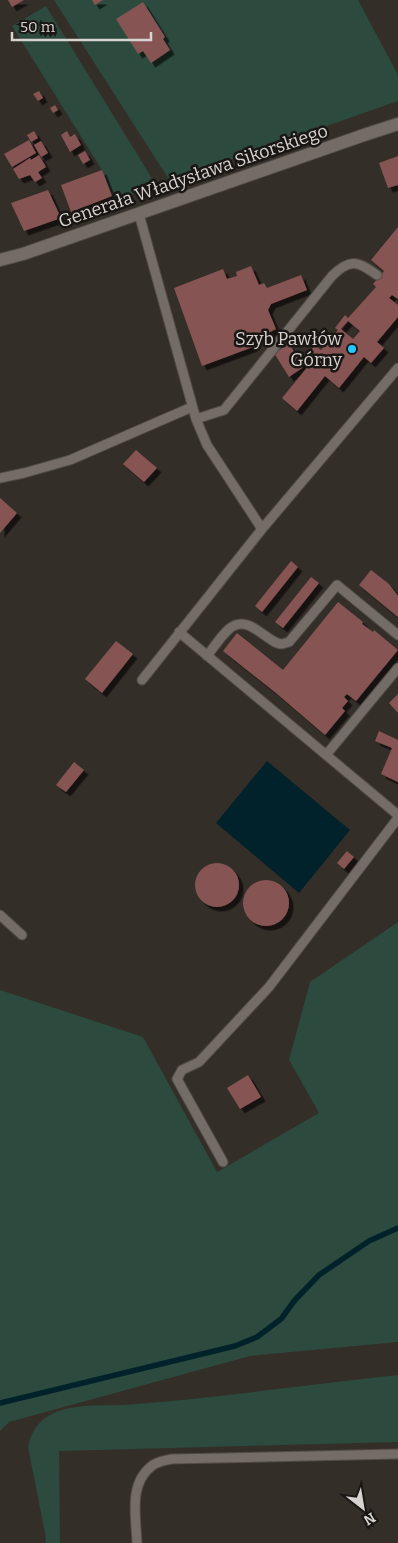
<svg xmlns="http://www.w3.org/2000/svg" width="398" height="1543" viewBox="0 0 398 1543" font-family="Bitter,serif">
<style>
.green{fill:#2c4a3d}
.water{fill:#01222a}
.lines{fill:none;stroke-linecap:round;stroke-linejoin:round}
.stream{stroke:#01222a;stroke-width:5.5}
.building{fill:#865452;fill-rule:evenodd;filter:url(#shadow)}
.service-casing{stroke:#504b47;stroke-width:11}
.tertiary-casing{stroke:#504b47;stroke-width:14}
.service{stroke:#736c67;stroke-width:9}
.tertiary{stroke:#736c67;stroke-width:12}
.poi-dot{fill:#22c9fe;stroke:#191614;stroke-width:2}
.labels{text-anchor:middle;stroke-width:5;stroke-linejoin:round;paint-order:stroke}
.street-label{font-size:18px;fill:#d7d3d0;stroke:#191614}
.poi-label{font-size:18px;fill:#d7d3d0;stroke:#191614;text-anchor:end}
</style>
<defs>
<filter id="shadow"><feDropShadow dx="4.5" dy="4.5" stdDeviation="0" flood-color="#0009"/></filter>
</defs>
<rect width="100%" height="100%" fill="#342e29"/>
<path class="green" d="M 54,0 L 358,0 L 398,75 L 398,101 L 170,181 Z
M 46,6 L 150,175 L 154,186 L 114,201 L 102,170 L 12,26 Z
M 398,922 L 398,1342 L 250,1356 L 9,1422 L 0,1431 L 0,990 L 143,1037 L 217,1172 L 319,1113 L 289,1060 L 310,982 Z
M 398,1375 L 398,1442 L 59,1451 L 60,1543 L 46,1543 L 45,1533 L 28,1447 C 31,1432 39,1419 54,1413 C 80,1402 109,1407 137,1404 C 224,1397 311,1384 398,1375 Z"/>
<path class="water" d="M 267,761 L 350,830 L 299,893 L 216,823 Z"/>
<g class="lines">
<path class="stream" d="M 0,1403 L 235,1346 L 257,1337 L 281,1319 L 295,1300 L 319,1275 L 369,1241 L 398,1228"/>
</g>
<path class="building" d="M 8,0 L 24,0 L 12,7 Z
M 92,0 L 103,0 L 95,5 Z
M 143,2 L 165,37 L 163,39 L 170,50 L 151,63 L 143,51 L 138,54 L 116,19 Z
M 39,91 L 43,98 L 38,101 L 33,94 Z
M 55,105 L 58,110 L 53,113 L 50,108 Z
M 34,131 L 38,138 L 31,142 L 27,135 Z
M 67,131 L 70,137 L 75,134 L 81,145 L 70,152 L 61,135 Z
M 29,140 L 36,153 L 12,167 L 4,154 Z
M 41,141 L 48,153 L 41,157 L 34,145 Z
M 85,151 L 90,160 L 83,164 L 78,155 Z
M 39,155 L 46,167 L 38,172 L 42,178 L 35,182 L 30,175 L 19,179 L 13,169 L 30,158 L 31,160 Z
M 398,156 L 398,185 L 388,188 L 379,163 Z
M 102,170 L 112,196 L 71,212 L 61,185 Z
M 48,190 L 61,218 L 24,231 L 11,203 Z
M 398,227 L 398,299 L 392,295 L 389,298 L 398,305 L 398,317 L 377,342 L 384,348 L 371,363 L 364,357 L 339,388 L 325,376 L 297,411 L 282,398 L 314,359 L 308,354 L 315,345 L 321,350 L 338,330 L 335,328 L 345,315 L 348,318 L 376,287 L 373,284 L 384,271 L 371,260 ZM 348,321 L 360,331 L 353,339 L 341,329 Z
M 251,266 L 259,285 L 264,283 L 267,288 L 301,275 L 307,290 L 271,304 L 268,310 L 276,329 L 258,338 L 256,333 L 249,336 L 253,347 L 202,366 L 174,288 L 223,269 L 227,279 L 237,276 L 236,272 Z
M 289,344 L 303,365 L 302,368 L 289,377 L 274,353 Z
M 136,450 L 157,468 L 144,482 L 123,464 Z
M 0,498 L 17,513 L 0,533 Z
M 291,561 L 298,567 L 262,612 L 255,606 Z
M 371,570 L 389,584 L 398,596 L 398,617 L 359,585 Z
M 311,577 L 319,583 L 283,628 L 275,622 Z
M 338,602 L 363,622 L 362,624 L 373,632 L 374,630 L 398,650 L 356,701 L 347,694 L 344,697 L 348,701 L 342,708 L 345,711 L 325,735 L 276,693 L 223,651 L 237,633 L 283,670 Z
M 116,641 L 133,654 L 102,693 L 85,679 Z
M 398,694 L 398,713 L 389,703 Z
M 379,731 L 398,740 L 398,782 L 381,774 L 392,748 L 375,741 Z
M 74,762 L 84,770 L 66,792 L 56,785 Z
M 347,851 L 354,857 L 344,869 L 337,863 Z
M195 885a22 22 0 1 1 44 0a22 22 0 1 1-44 0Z
M243 903a23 23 0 1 1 46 0a23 23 0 1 1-46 0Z
M 248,1075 L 261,1097 L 240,1109 L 227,1088 Z"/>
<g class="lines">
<defs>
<path id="service" d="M 139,214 L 196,419 L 207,445 L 262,529
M 196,419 L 224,410 L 332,276 C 350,258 358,261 377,275
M 0,478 L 24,473 L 70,460 L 192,407
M 179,632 L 398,815
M 207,656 C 214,647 221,636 229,629 C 249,612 267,644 282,644 C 282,644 289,642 289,642 L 337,585 L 398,635
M 142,680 L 262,529 L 398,368
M 326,755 L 398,668
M 0,915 L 22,935
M 223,1162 L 177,1079 L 182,1070 L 199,1062 L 269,987 L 398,818
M 137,1543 C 136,1516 128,1483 153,1465 C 158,1462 166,1460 172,1459 L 398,1454"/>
<path id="tertiary" d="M 0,260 L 23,254 L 364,135 L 398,124"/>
</defs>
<use href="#service" class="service-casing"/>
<use href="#tertiary" class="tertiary-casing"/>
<use href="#service" class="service"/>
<use href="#tertiary" class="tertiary"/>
</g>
<circle class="poi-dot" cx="352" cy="349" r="5"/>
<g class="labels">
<g class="street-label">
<text transform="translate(193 176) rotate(-19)" y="6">Generała Władysława Sikorskiego</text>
</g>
<g class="poi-label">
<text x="342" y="345">Szyb Pawłów<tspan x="342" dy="21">Górny</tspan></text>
</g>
</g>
<g transform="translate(363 1508) rotate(149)" stroke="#191614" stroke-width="4" paint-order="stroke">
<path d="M0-4L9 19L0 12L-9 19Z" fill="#d7d3d0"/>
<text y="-8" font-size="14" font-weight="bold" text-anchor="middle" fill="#d7d3d0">N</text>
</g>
<path d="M12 32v8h139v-8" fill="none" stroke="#d7d3d0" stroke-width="2.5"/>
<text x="20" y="32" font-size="15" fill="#d7d3d0" stroke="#191614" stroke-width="4" paint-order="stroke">50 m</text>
</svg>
